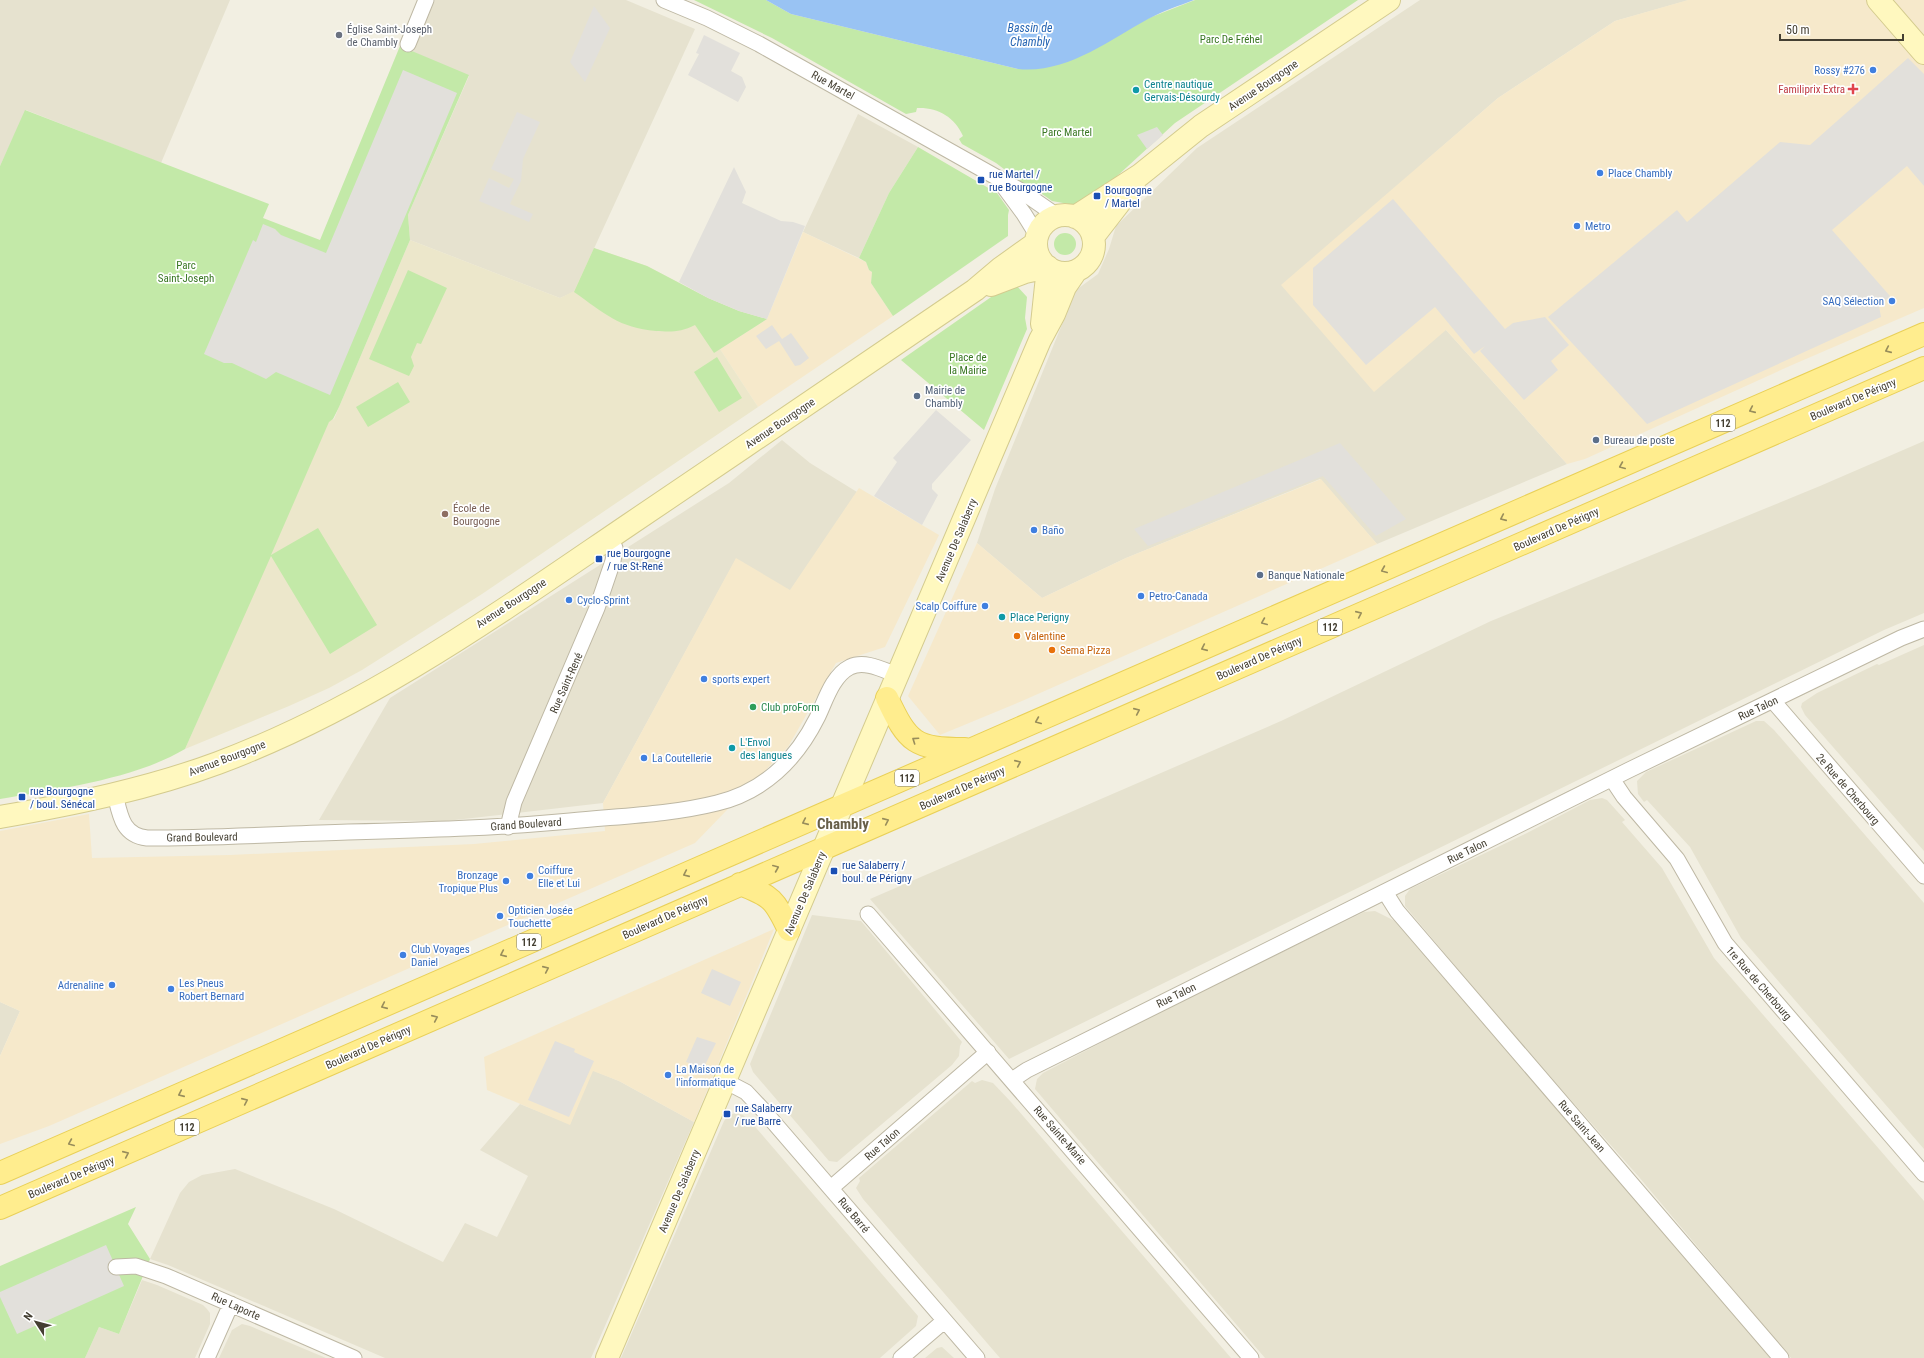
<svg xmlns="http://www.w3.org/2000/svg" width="1924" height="1358" viewBox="0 0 1924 1358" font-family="'Roboto Condensed',sans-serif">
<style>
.residential{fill:#e6e2cf}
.commercial{fill:#f6e9cb}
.education{fill:#ece7cb}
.green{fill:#c3e9a8}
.parking{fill:#e2e0db}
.water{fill:#99c3f3}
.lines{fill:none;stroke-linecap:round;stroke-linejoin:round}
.street-casing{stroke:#beb8a4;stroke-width:17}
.secondary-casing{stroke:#d4cb8e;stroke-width:24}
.primary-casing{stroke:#e9d058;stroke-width:24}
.street{stroke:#fff;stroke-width:15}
.secondary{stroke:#fff8bf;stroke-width:22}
.primary{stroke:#ffed8e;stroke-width:22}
.oneway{stroke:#988d5b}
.worship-dot{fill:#6b7280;stroke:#fff;stroke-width:1.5}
.shop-dot{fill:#3f7fe0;stroke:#fff;stroke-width:1.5}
.health-dot{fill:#e0444e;stroke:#fff;stroke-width:1.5}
.culture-dot{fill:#0f9aa8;stroke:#fff;stroke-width:1.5}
.transit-dot{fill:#1a4fb4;stroke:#fff;stroke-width:1.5}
.service-dot{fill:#5c6f8a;stroke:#fff;stroke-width:1.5}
.education-dot{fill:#8d6e63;stroke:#fff;stroke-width:1.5}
.food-dot{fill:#e8710a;stroke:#fff;stroke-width:1.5}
.leisure-dot{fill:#2e9e5b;stroke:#fff;stroke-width:1.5}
.labels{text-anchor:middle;stroke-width:3.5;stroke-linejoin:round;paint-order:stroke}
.shield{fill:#fff;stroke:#7c7970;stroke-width:1}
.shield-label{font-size:10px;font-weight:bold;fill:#443f32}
.worship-label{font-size:11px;fill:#5b616d;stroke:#fff;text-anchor:start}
.park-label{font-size:11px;fill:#397723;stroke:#fff}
.shop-label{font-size:11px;fill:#366cbe;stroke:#fff;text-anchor:start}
.culture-label{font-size:11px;fill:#0d838f;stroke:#fff;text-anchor:start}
.street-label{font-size:11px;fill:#443f32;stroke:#fff}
.health-label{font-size:11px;fill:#be3a42;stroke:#fff;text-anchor:end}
.transit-label{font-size:11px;fill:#164399;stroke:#fff;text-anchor:start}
.service-label{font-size:11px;fill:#4e5e75;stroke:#fff;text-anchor:start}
.education-label{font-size:11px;fill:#785e54;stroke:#fff;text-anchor:start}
.food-label{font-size:11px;fill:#c56008;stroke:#fff;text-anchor:start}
.leisure-label{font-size:11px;fill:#27864d;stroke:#fff;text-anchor:start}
.water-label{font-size:12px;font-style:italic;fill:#2766b4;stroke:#fff}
.district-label{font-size:15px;font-weight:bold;fill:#675f49;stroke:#fff}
</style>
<rect width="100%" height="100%" fill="#f2efe2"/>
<path class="residential" d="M 0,0 L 230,0 L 161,163 L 26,110 L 0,166 Z
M 435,0 L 626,0 L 695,29 L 574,292 L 560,298 L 410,240 L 408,215 L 469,76 L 413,52 Z
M 1420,0 L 1689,0 L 1615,21 L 1498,98 L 1422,164 L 1446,330 L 1567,464 L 1377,544 L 1320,479 L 1126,558 L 1042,598 L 977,543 L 995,489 L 1076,290 L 1098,274 L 1109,249 L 1116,226 L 1197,148 Z
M 858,114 L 918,147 L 889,193 L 859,258 L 803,232 Z
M 782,440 L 810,463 L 857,492 L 790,591 L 736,559 L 603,803 L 446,821 L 319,820 L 390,698 L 729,483 Z
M 1924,441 L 1924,613 L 1884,630 L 1009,1059 L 870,899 L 1281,721 L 1491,621 L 1820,486 Z
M 1924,645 L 1924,851 L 1805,715 L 1801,707 L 1802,703 L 1817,693 L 1877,664 L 1879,665 Z
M 1756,721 L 1764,721 L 1774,730 L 1924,903 L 1924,1149 L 1741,938 L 1690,847 L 1647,800 L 1644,802 L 1638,794 L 1637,781 L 1646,772 Z
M 1602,798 L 1607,800 L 1625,820 L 1622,822 L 1662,868 L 1714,958 L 1924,1201 L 1924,1358 L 1791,1358 L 1639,1177 L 1508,1029 L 1405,906 L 1405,896 L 1410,889 L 1527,833 L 1590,800 Z
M 1375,911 L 1395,921 L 1772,1358 L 1265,1358 L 1035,1089 L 1037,1079 L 1043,1073 L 1185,999 L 1364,912 Z
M 812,915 L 861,921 L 962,1042 L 960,1046 L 959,1056 L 952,1065 L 837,1162 L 829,1161 L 753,1072 L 750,1064 Z
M 0,1002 L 20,1011 L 0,1056 Z
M 592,1070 L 619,1081 L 694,1122 L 591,1358 L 385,1358 L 168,1265 L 150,1259 L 180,1193 L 189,1182 L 202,1175 L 235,1169 L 334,1209 L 443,1262 L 465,1223 L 497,1237 L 528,1176 L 480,1150 L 520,1104 L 570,1124 Z
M 982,1080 L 993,1083 L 1011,1102 L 1231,1358 L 1000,1358 L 863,1199 L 856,1188 L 860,1181 L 859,1178 L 972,1081 L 975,1083 Z
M 735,1113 L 743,1115 L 751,1122 L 918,1316 L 916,1326 L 880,1358 L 621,1358 L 724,1121 L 728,1116 Z
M 142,1280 L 157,1285 L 203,1305 L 207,1309 L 210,1313 L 210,1324 L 195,1358 L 85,1358 L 99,1327 L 119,1334 Z
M 242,1324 L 250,1326 L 326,1358 L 219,1358 L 232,1330 Z
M 942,1347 L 954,1358 L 925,1358 L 937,1348 Z"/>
<path class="commercial" d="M 1688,0 L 1924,0 L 1924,308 L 1792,365 L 1585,459 L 1567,464 L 1446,330 L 1374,392 L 1281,285 L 1498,98 L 1615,21 Z
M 803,232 L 866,262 L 869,270 L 872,272 L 871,283 L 893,316 L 758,407 L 720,349 L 767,319 Z
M 1321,479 L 1377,544 L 1022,701 L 940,735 L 908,696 L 977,543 L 1042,598 L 1126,558 Z
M 859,488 L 939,535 L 885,647 L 836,663 L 788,747 L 695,843 L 49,1126 L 0,1144 L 0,1056 L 20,1011 L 0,1002 L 0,831 L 89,814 L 92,858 L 230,855 L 474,844 L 605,831 L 603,803 L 736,558 L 790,590 Z
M 774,929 L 694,1122 L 619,1081 L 593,1071 L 570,1125 L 487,1090 L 484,1057 Z"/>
<path class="education" d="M 410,240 L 560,298 L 574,291 L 594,248 L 647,266 L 708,298 L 739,311 L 767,319 L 720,349 L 758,407 L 482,594 L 362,670 L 329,688 L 289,706 L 185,749 L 329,421 L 334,419 L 339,407 Z"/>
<path class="green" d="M 694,0 L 766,0 L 791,14 L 1018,69 L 1195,0 L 1358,0 L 1175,123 L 1103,189 L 1074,205 L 1052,201 L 1035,189 L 1033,191 L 996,163 L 962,144 L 959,139 L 963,136 C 955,117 937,107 917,108 L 916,112 L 906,114 L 772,38 Z
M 400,46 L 469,75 L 408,215 L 410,240 L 339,407 L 333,419 L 329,422 L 271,555 L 318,528 L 377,625 L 330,654 L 271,556 L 185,749 C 135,779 58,789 0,799 L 0,166 L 25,110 L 269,204 L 263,218 L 320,240 Z
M 918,147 L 997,193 L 1009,210 L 1008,215 L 1008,236 L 893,316 L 871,283 L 872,272 L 869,270 L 866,262 L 859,258 L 889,193 Z
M1054 244a11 11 0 1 1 22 0a11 11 0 1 1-22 0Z
M 594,248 L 647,266 L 708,298 L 739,311 L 767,319 L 714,353 L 695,325 C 681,332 672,332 656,331 C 619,328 604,313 574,292 Z
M 408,270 L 447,288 L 421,344 L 417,343 L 411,357 L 414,366 L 409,376 L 369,359 Z
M 1016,285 L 1027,297 L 1025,318 L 1027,329 L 984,430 L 901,360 L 994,295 Z
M 717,357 L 742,398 L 719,412 L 694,372 Z
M 398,382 L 410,402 L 368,427 L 356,407 Z
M 136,1207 L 128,1224 L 150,1259 L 119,1334 L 99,1327 L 85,1358 L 0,1358 L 0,1266 Z"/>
<path class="parking" d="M 594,6 L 610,28 L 585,82 L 570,62 Z
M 704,35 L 740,53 L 731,71 L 742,77 L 746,87 L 738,102 L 688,75 L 699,54 L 696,53 Z
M 1908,58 L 1924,74 L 1924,186 L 1907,166 L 1832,230 L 1890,296 L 1879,306 L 1881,317 L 1647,424 L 1548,317 L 1677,210 L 1687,222 L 1780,142 L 1810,145 Z
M 403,70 L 457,93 L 330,395 L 276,372 L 266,379 L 232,363 L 224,363 L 204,354 L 253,240 L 256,242 L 263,224 L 275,229 L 281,235 L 326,253 Z
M 517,112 L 540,122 L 523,159 L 521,181 L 510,204 L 533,214 L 529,222 L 479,201 L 489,178 L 509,188 L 514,179 L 491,169 Z
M 1157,127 L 1163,135 L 1147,149 L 1137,135 Z
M 734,167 L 746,192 L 742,203 L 781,221 L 793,222 L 805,226 L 767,319 L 739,311 L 708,298 L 679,282 Z
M 1393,199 L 1505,329 L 1513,323 L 1545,317 L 1569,345 L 1551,361 L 1558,370 L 1524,400 L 1480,351 L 1485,346 L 1474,354 L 1435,307 L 1366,365 L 1313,305 L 1313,268 Z
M 772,325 L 782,339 L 791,333 L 809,358 L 800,365 L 795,366 L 779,341 L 766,349 L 756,336 Z
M 936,410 L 971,440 L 932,484 L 932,489 L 938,495 L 922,525 L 874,496 L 897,462 L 893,458 Z
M 1340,443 L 1406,519 L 1376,536 L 1323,476 L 1148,546 L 1134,529 Z
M 712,969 L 741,982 L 730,1006 L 701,993 Z
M 697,1037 L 716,1043 L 703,1069 L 686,1062 Z
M 555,1041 L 575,1049 L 574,1052 L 594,1061 L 569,1117 L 528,1100 Z
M 106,1245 L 124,1286 L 17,1334 L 0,1297 L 0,1292 Z"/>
<path class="water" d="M 766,0 L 1194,0 C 1178,6 1163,11 1148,19 C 1108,41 1066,74 1018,69 L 791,14 Z"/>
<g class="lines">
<defs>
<path id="street" d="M 664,0 L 707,18 L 759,44 L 1021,191 L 1057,216
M 408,44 L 426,0
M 999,180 L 1024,214 L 1037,235
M 1773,701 L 1924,876
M 1612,779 L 1624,797 L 1677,859 L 1725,943 L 1924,1174
M 115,794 C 120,815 122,835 147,838 C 214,838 281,834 348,832 C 422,830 496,828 570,821 C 619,816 669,815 717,803 C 763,792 796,760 817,718 C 825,702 832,676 850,667 C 865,660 883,670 897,675
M 508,827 L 514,802 L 597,608 L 613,561 L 615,548 L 610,538
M 1385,892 L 1397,911 L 1781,1358
M 868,914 L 1251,1358
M 1012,1080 L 1027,1070 L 1629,770 L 1901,638 L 1924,629
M 725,1081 L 746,1092 L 763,1110 L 977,1358
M 831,1188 L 988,1052
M 116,1267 L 136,1266 L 166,1276 L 354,1358
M 207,1358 L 231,1304
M 901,1358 L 944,1321"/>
<path id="secondary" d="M 1878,0 L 1924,53
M1036 244a29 29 0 1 1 58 0a29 29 0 1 1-58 0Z
M 1075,217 L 1140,175 L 1201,126 L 1389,0
M 1093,237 L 1134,184
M 991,285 L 1025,272 L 1048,267
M 1042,324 L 1048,267
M 0,817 C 74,804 148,789 218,763 C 368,707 499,613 630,524 C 745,446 860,369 975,290 L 1001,268 L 1036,243
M 607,1358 L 1040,340 L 1054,314 L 1065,287 L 1076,271"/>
<path id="primary" d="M 887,698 C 908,743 915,749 965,749
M 740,884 C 772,896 775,900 789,930
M 0,1173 L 1924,334
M 0,1208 L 1924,368"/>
</defs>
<use href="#street" class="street-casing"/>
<use href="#secondary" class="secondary-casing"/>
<use href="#primary" class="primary-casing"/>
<use href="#street" class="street"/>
<use href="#secondary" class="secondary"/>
<use href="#primary" class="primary"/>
</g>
<defs><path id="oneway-chevron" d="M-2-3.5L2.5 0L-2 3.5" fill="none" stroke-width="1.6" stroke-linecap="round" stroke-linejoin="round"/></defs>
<g class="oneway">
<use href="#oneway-chevron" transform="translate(1888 350) rotate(156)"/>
<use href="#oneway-chevron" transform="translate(1752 410) rotate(156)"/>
<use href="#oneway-chevron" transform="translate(1622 466) rotate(157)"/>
<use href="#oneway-chevron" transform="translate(1503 518) rotate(156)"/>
<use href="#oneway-chevron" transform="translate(1384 570) rotate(157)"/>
<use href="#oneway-chevron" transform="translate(1359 614) rotate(-24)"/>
<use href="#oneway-chevron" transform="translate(1264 622) rotate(157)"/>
<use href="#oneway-chevron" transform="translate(1204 648) rotate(156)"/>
<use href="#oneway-chevron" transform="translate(1137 711) rotate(-24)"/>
<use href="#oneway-chevron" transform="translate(1038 721) rotate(157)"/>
<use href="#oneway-chevron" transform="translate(915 740) rotate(-146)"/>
<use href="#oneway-chevron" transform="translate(1018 763) rotate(-24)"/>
<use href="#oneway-chevron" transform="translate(886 821) rotate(-24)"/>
<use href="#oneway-chevron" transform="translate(805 822) rotate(156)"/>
<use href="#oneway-chevron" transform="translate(776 868) rotate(-23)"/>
<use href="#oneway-chevron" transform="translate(686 874) rotate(156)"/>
<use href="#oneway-chevron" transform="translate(503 954) rotate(156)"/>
<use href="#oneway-chevron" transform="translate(546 969) rotate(-24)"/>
<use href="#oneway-chevron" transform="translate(384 1006) rotate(156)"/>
<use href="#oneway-chevron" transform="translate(435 1018) rotate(-24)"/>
<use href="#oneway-chevron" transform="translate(181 1094) rotate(156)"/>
<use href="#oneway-chevron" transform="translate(245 1101) rotate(-24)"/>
<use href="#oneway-chevron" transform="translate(71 1143) rotate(157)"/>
<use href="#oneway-chevron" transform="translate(126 1154) rotate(-24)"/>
</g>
<circle class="worship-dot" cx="339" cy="35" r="4"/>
<g class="shop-dot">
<circle cx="1873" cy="70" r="4"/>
<circle cx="1600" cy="173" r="4"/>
<circle cx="1577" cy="226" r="4"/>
<circle cx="1892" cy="301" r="4"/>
<circle cx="1034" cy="530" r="4"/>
<circle cx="1141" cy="596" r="4"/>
<circle cx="569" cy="600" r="4"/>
<circle cx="985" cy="606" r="4"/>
<circle cx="704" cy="679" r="4"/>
<circle cx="644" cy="758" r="4"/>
<circle cx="530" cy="876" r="4"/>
<circle cx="506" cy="881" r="4"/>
<circle cx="500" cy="916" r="4"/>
<circle cx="403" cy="955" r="4"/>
<circle cx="112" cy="985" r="4"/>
<circle cx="171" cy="989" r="4"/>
<circle cx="668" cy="1075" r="4"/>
</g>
<path class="health-dot" d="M1851 83h4v4h4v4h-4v4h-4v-4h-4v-4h4z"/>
<g class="culture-dot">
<circle cx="1136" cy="90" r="4"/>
<circle cx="1002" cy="617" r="4"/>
<circle cx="732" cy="748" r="4"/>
</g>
<g class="transit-dot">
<rect x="977" y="176" width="8" height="8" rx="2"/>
<rect x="1093" y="192" width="8" height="8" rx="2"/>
<rect x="595" y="555" width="8" height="8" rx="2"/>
<rect x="18" y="793" width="8" height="8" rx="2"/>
<rect x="830" y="867" width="8" height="8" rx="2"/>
<rect x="723" y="1110" width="8" height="8" rx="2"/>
</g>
<g class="service-dot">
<circle cx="917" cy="396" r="4"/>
<circle cx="1596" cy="440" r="4"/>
<circle cx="1260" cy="575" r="4"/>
</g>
<circle class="education-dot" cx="445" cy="514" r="4"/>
<g class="food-dot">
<circle cx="1017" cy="636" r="4"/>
<circle cx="1052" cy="650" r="4"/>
</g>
<circle class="leisure-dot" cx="753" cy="707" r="4"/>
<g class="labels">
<g class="shield">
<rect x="1711" y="415" width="24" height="16" rx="3"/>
<rect x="1318" y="619" width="24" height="16" rx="3"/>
<rect x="895" y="770" width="24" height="16" rx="3"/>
<rect x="517" y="934" width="24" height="16" rx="3"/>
<rect x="175" y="1119" width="24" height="16" rx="3"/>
</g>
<g class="shield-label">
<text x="1723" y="427">112</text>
<text x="1330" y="631">112</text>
<text x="907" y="782">112</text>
<text x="529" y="946">112</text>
<text x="187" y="1131">112</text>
</g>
<g class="worship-label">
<text x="347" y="33">Église Saint-Joseph<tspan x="347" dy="13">de Chambly</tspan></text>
</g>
<g class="park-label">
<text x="1231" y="43">Parc De Fréhel</text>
<text x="1067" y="136">Parc Martel</text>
<text x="186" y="269">Parc<tspan x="186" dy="13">Saint-Joseph</tspan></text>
<text x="968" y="361">Place de<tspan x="968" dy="13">la Mairie</tspan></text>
</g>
<g class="shop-label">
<text x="1865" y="74" text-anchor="end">Rossy #276</text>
<text x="1608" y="177">Place Chambly</text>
<text x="1585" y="230">Metro</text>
<text x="1884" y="305" text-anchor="end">SAQ Sélection</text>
<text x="1042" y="534">Baño</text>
<text x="1149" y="600">Petro-Canada</text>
<text x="577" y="604">Cyclo-Sprint</text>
<text x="977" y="610" text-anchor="end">Scalp Coiffure</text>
<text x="712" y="683">sports expert</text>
<text x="652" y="762">La Coutellerie</text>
<text x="538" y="874">Coiffure<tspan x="538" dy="13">Elle et Lui</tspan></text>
<text x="498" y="879" text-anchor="end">Bronzage<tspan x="498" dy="13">Tropique Plus</tspan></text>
<text x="508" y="914">Opticien Josée<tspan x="508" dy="13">Touchette</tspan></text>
<text x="411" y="953">Club Voyages<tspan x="411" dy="13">Daniel</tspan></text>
<text x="179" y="987">Les Pneus<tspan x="179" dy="13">Robert Bernard</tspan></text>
<text x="104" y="989" text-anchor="end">Adrenaline</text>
<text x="676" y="1073">La Maison de<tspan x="676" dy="13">l'informatique</tspan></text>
</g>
<g class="culture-label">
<text x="1144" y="88">Centre nautique<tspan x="1144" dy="13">Gervais-Désourdy</tspan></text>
<text x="1010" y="621">Place Perigny</text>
<text x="740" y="746">L'Envol<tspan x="740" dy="13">des langues</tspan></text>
</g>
<g class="street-label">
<text transform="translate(833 85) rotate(29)" y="4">Rue Martel</text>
<text transform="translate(1263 85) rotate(-34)" y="4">Avenue Bourgogne</text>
<text transform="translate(1853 399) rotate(-23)" y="4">Boulevard De Périgny</text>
<text transform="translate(780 423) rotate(-34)" y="4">Avenue Bourgogne</text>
<text transform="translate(1556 529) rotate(-24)" y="4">Boulevard De Périgny</text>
<text transform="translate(956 540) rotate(-67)" y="4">Avenue De Salaberry</text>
<text transform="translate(511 603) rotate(-33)" y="4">Avenue Bourgogne</text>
<text transform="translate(1259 658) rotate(-24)" y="4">Boulevard De Périgny</text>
<text transform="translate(566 683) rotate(-66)" y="4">Rue Saint-René</text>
<text transform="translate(1758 708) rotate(-25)" y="4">Rue Talon</text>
<text transform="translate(227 758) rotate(-21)" y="4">Avenue Bourgogne</text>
<text transform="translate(962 788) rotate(-24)" y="4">Boulevard De Périgny</text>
<text transform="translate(1848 789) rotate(49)" y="4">2e Rue de Cherbourg</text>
<text transform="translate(526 824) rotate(-4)" y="4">Grand Boulevard</text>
<text transform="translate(202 837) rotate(-1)" y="4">Grand Boulevard</text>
<text transform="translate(1467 851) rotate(-26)" y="4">Rue Talon</text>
<text transform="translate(805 893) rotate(-67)" y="4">Avenue De Salaberry</text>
<text transform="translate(665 917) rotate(-24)" y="4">Boulevard De Périgny</text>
<text transform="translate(1759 983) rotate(49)" y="4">1re Rue de Cherbourg</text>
<text transform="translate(1176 995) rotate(-26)" y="4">Rue Talon</text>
<text transform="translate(368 1047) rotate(-24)" y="4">Boulevard De Périgny</text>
<text transform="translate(1582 1126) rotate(49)" y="4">Rue Saint-Jean</text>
<text transform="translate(1060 1135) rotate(49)" y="4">Rue Sainte-Marie</text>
<text transform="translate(882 1144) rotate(-41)" y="4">Rue Talon</text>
<text transform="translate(71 1177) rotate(-23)" y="4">Boulevard De Périgny</text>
<text transform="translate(679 1191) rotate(-67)" y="4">Avenue De Salaberry</text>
<text transform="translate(854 1215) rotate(50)" y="4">Rue Barré</text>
<text transform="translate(236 1306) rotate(24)" y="4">Rue Laporte</text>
</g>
<g class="health-label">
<text x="1845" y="93">Familiprix Extra</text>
</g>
<g class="transit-label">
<text x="989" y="178">rue Martel /<tspan x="989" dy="13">rue Bourgogne</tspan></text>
<text x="1105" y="194">Bourgogne<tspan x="1105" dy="13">/ Martel</tspan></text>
<text x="607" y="557">rue Bourgogne<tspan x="607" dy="13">/ rue St-René</tspan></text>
<text x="30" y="795">rue Bourgogne<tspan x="30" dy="13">/ boul. Sénécal</tspan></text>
<text x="842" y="869">rue Salaberry /<tspan x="842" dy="13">boul. de Périgny</tspan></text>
<text x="735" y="1112">rue Salaberry<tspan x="735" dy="13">/ rue Barre</tspan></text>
</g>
<g class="service-label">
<text x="925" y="394">Mairie de<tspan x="925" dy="13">Chambly</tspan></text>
<text x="1604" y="444">Bureau de poste</text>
<text x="1268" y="579">Banque Nationale</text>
</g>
<g class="education-label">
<text x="453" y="512">École de<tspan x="453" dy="13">Bourgogne</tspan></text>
</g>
<g class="food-label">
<text x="1025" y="640">Valentine</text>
<text x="1060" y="654">Sema Pizza</text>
</g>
<g class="leisure-label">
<text x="761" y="711">Club proForm</text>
</g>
<g class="water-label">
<text x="1030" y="32">Bassin de<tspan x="1030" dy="14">Chambly</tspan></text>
</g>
<g class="district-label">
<text x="843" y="829">Chambly</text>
</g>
</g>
<g transform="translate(36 1322) rotate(306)" stroke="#ffffff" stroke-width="3" paint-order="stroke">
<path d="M0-3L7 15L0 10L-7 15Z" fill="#443f32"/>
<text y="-6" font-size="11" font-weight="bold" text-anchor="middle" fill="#443f32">N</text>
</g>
<path d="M1780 34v6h123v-6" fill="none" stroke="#443f32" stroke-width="2"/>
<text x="1786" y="34" font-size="12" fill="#443f32" stroke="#ffffff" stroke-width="3" paint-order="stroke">50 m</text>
</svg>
